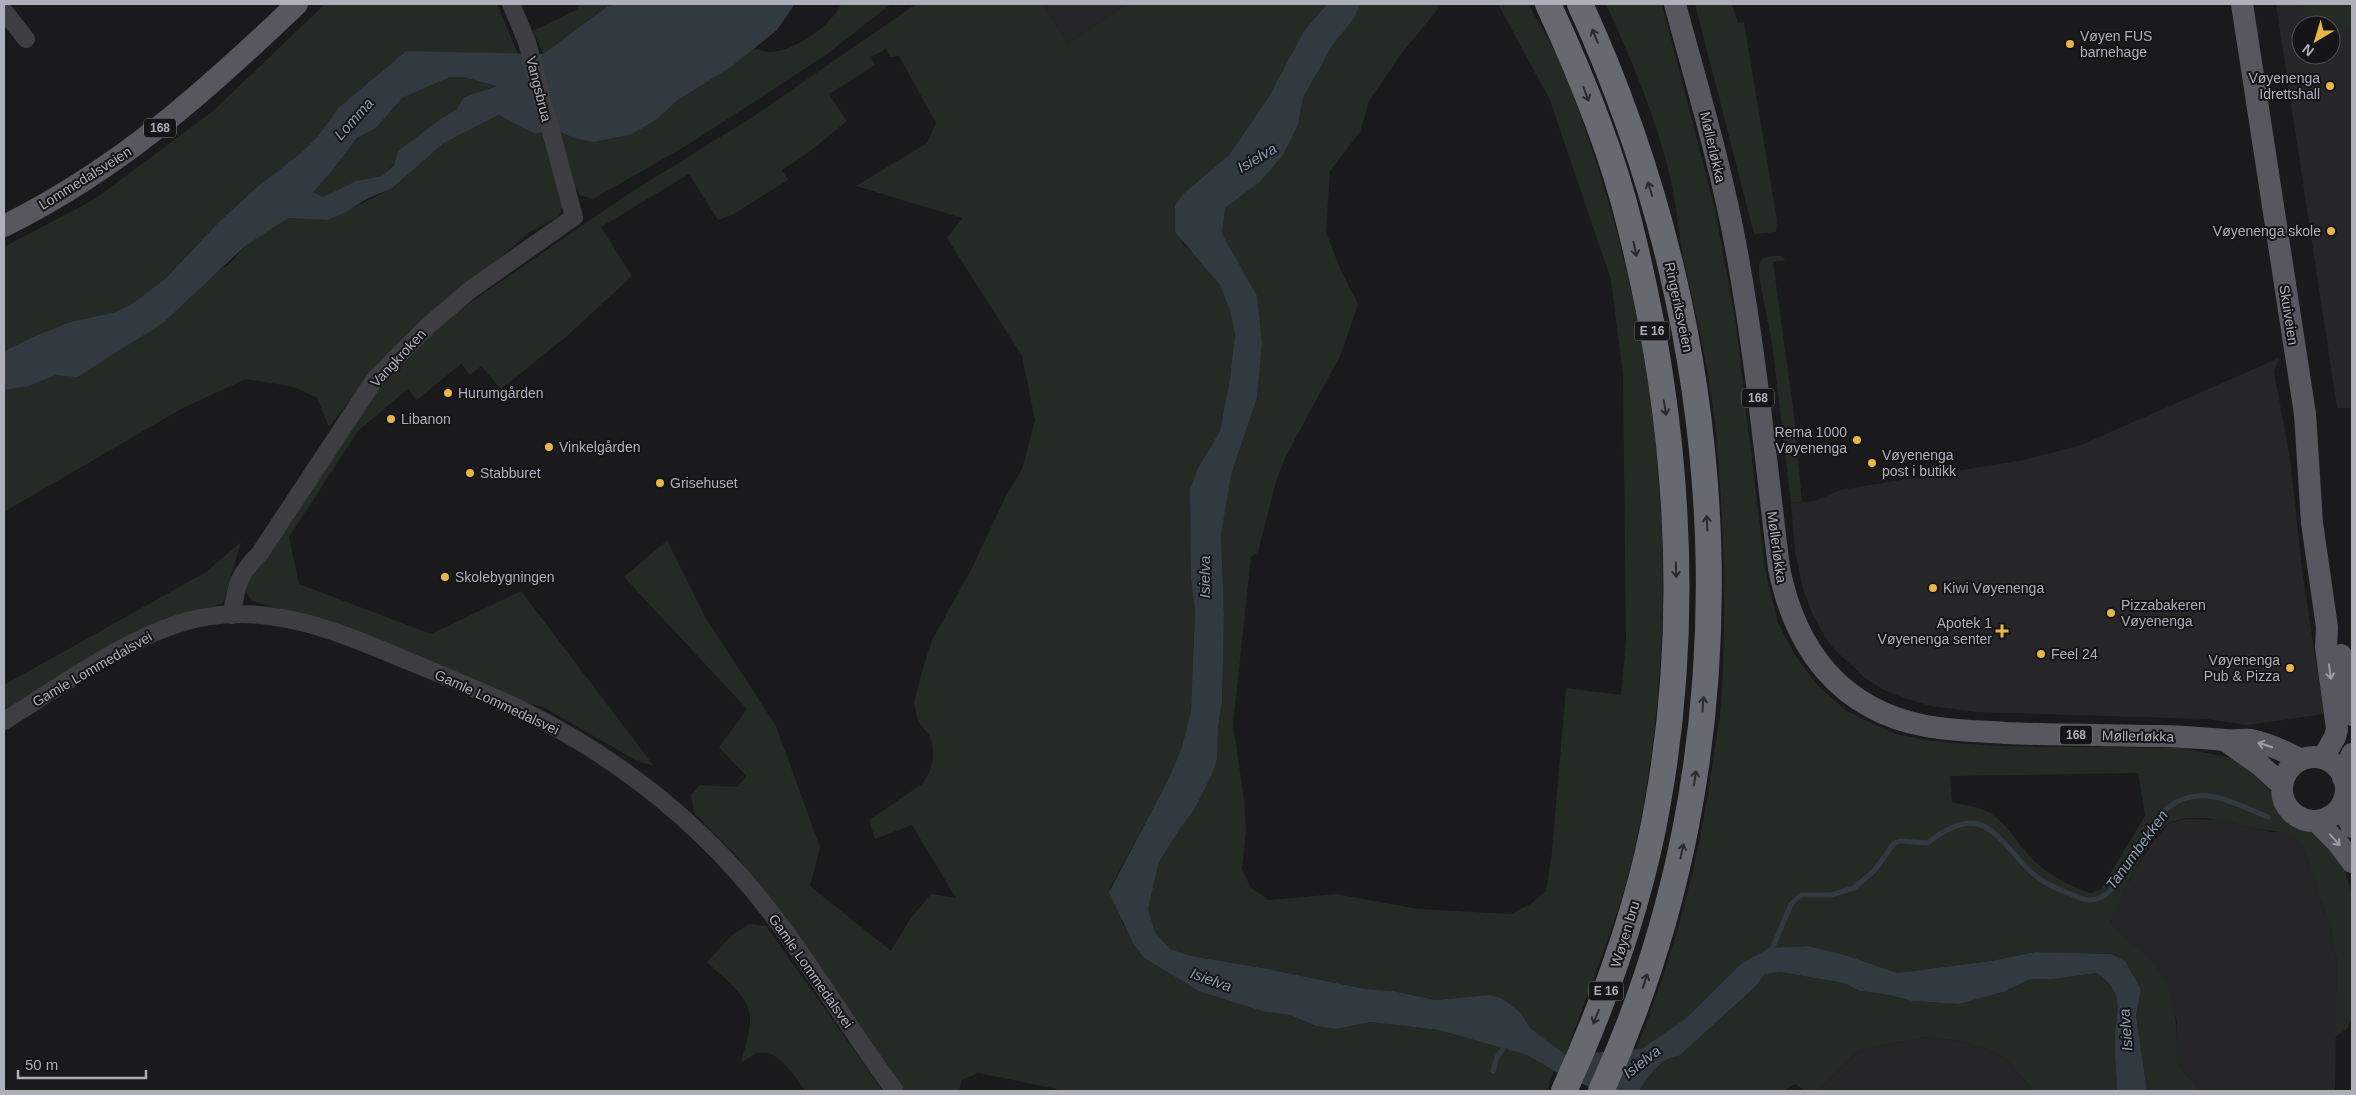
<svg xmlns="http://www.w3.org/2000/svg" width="2356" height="1095" viewBox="0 0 2356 1095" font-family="Arial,sans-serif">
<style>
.built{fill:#262628;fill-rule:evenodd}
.green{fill:#242b25;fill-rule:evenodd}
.water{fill:#323a41;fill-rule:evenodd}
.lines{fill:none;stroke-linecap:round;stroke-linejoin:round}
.stream{stroke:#323a41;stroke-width:5}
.minor{stroke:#3d3d42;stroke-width:18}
.major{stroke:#57585f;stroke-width:22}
.highway{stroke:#676971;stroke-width:26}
.oneway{stroke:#2a292e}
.oneway2{stroke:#9c9ea8}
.poi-dot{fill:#e7b646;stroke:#151417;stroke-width:2}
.labels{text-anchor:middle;stroke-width:4;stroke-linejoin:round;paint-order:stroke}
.shield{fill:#151417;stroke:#7f8189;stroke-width:1}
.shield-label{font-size:12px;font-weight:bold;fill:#adb0ba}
.poi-label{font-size:14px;fill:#adb0ba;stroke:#151417;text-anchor:start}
.street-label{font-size:14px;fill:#adb0ba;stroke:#151417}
.water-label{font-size:15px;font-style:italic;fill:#879db2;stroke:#151417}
</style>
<rect width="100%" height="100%" fill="#1a191b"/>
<path class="built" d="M 1043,4 L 1128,4 L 1068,44 Z
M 2276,4 L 2352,4 L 2352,408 L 2337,408 ZM 2301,25 L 2331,25 L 2331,55 L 2301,55 Z
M 2279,358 L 2274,371 L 2290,459 L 2303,577 L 2324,714 L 2247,725 L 2206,719 L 1976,712 L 1931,706 L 1907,699 L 1884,690 L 1865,678 L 1834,649 L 1823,634 L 1812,613 L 1803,589 L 1795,551 L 1791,503 L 1815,501 L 1840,490 L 2023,460 L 2081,445 Z
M 2187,819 L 2220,820 L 2271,832 L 2285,832 L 2298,838 L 2302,844 L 2331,930 L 2337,962 L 2335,1091 L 2200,1091 L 2177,1063 L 2177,1020 L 2149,960 L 2119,935 L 2111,922 L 2117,904 L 2136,868 L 2155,839 L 2170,823 Z
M 1925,1037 L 1962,1041 L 1995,1052 L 2006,1059 L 2034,1091 L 1817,1091 L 1859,1050 Z"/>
<path class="green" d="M 325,4 L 497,4 L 518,54 L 406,51 L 338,108 L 318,136 L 302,152 L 257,187 L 220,221 L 165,279 L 133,303 L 116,312 L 70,322 L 35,336 L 4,351 L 4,247 L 95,199 L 213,111 Z
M 580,4 L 619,4 L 608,6 L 543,54 L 533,31 L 576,10 Z
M 841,4 L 891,4 L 827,54 L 763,96 L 686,146 L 593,199 L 580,195 L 575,186 L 556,130 L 574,138 L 657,119 L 678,100 L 731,67 L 754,48 C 759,49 765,53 769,52 C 794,52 831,26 841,4 Z
M 916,4 L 1043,4 L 1068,44 L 1128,4 L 1327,4 L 1304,31 L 1268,98 L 1229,155 L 1183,194 L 1182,243 L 1200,260 L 1220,285 L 1230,311 L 1235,334 L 1230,378 L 1220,431 L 1198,468 L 1191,580 L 1195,611 L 1191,711 L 1181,750 L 1167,782 L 1110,888 L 1122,922 L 1143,957 L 1198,991 L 1265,1012 L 1290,1015 L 1316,1026 L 1336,1029 L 1370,1022 L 1439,1030 L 1527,1055 L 1554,1071 L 1547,1091 L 1067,1091 L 978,1073 L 962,1080 L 959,1091 L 905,1091 L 769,902 L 738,857 L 694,813 L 691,795 L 700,785 L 738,787 L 746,776 L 719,747 L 747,709 L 624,577 L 667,540 L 705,617 L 776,726 L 820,847 L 810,886 L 891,951 L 910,919 L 931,894 L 956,898 L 912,825 L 875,839 L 869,820 L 922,784 L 929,773 L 933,760 L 933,747 L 929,735 L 918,721 L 914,702 L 923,668 L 932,640 L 971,570 L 1005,498 L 1022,469 L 1035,420 L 1022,356 L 947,238 L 962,218 L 856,186 L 927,143 L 936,123 L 899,56 L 890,57 L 886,49 L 871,57 L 875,65 L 829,94 L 847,121 L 808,153 L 782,170 L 788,180 L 732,215 L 718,220 L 689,174 L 601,227 L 632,276 L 567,336 L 501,389 L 481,366 L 470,375 L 461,364 L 417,400 L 408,389 L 358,431 L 289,537 L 299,584 L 431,634 L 521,591 L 654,766 L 637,761 L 543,707 L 515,700 L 357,632 L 252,601 L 245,590 L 246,584 L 370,397 L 435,327 L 625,196 L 754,116 Z
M 1360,4 L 1442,4 L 1401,54 L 1369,101 L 1360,132 L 1330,171 L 1326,232 L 1341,271 L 1358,304 L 1341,354 L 1285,458 L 1276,482 L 1258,552 L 1251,557 L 1233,725 L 1244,799 L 1246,830 L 1242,869 L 1251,888 L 1269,900 L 1336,894 L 1418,909 L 1511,914 L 1532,903 L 1546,891 L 1552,852 L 1566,688 L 1621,695 L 1626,642 L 1623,375 L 1611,280 L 1550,100 L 1498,4 L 1528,4 C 1538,21 1548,39 1557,56 C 1573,89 1583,124 1595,159 C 1668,377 1685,640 1631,864 C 1615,930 1587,991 1566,1055 L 1530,1028 L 1520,1012 L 1489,995 L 1435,1000 L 1393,991 L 1365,989 L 1268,969 L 1191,956 L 1170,949 L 1155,932 L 1148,909 L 1159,862 L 1181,827 L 1194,810 L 1202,793 L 1218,728 L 1222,702 L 1224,616 L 1221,534 L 1224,506 L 1231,475 L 1257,398 L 1262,344 L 1235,259 L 1222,234 L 1225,208 L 1260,182 L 1283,155 L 1298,125 L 1303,98 L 1332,46 L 1355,17 Z
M 1606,4 L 1662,4 L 1715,209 L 1736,324 L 1765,568 L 1778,623 L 1795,655 L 1817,685 L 1847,711 L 1872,723 L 1896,734 L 1933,741 L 1997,746 L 2182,748 L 2231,758 L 2243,764 L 2270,790 L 2281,817 L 2316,833 L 2344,868 L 2352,894 L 2352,1017 L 2348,1028 L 2335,1037 L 2337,962 L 2331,930 L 2302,844 C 2291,829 2270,832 2253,828 C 2229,822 2196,812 2171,822 C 2151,831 2118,901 2111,922 C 2121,938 2137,946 2150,960 C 2178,993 2177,1022 2177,1063 L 2200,1091 L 2147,1091 L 2136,1015 L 2141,990 L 2111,954 L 2035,952 L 1991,961 L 1897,973 L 1845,955 L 1808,946 L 1769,948 L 1741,964 L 1685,1019 L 1641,1049 L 1636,1049 C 1675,954 1701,854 1714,753 C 1716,737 1720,721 1721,705 C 1727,612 1724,517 1715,425 C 1709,371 1697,318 1685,266 C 1679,238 1677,209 1671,181 C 1657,119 1632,61 1606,4 ZM 2138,773 L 2145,816 L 2101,889 L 2091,893 C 2067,886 2043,872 2026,852 C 2014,838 2002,817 1982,809 C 1973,806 1962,805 1952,802 L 1950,776 Z
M 1695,4 L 1732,4 L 1738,23 L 1744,22 L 1777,220 L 1776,232 L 1754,234 Z
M 2303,4 L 2352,4 L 2352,29 L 2331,32 L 2331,25 L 2306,25 Z
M 450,77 L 463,77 L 497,86 L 464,97 L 456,110 L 427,130 L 382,176 L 356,181 L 323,197 L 312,192 L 332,171 L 357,138 L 376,128 L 402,98 Z
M 500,115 L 535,134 L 543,133 L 563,205 L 559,216 L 530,232 L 377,365 L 329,427 L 317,398 L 294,387 L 246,379 L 183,408 L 4,512 L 4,390 L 29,386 L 56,375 L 77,376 L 231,262 L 244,247 L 288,218 L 328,220 L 391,189 L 444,143 Z
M 1772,256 L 1780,256 L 1786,260 L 1773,262 L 1794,415 L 1802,502 L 1791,503 L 1772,343 L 1759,277 L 1759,264 L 1762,259 Z
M 241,542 L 223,603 L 189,613 L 4,712 L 4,685 L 206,572 Z
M 749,924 L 766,926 L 883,1091 L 806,1091 C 795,1078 779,1048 758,1053 C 753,1054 746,1060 741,1063 C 744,1049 750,1034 750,1020 C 751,996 723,978 707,962 L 732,935 Z
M 1780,972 L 1844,983 L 1860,991 L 1889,995 L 1912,1001 L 1959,1004 L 2003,992 L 2030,979 L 2053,979 L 2097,973 C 2125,993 2117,1007 2115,1036 C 2114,1054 2117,1073 2117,1091 L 2034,1091 L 2006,1059 L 1995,1052 L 1962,1041 L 1925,1037 L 1859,1050 L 1817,1091 L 1806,1091 L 1795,1084 L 1784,1091 L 1639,1091 C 1649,1077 1660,1057 1679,1056 L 1755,987 L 1765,974 Z"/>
<path class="water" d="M 619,4 L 795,4 L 777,30 L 731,67 L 678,100 L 657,119 L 632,134 L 594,142 L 574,138 L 556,130 L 535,134 L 499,115 L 444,143 L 391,189 L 368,198 L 344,213 L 328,220 L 288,218 L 244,247 L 163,323 L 77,377 L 56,375 L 29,386 L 4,390 L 4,351 L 35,336 L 70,322 L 116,312 L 133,303 L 165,279 L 220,221 L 257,187 L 302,152 L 318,136 L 338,108 L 406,51 L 543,54 L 608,6 ZM 450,77 L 463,77 L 497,86 L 464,97 L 456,110 L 441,119 L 398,151 L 394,165 L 382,176 L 356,181 L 323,197 L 313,192 L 332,171 L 357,138 L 376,128 L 402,98 Z
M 1327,4 L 1360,4 L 1355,17 L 1332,46 L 1303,98 L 1298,125 L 1283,155 L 1260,182 L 1225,208 L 1222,234 L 1257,296 L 1262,344 L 1257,398 L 1231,475 L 1221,534 L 1224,616 L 1222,702 L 1218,728 L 1217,759 L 1212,774 L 1194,810 L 1181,827 L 1159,862 L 1148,909 L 1155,932 L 1170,949 L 1191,956 L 1268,969 L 1365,989 L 1393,991 L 1435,1000 L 1489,995 L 1501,998 L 1520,1012 L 1530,1028 L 1566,1055 L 1641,1049 L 1685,1019 L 1741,964 L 1769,948 L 1808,946 L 1845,955 L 1897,973 L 1991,961 L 2035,952 L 2111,954 L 2125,961 L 2141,990 L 2136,1015 L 2147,1091 L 2117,1091 C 2117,1073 2114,1054 2115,1036 C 2117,1007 2125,993 2097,973 L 2053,979 L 2030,979 L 2003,992 L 1959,1004 L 1912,1001 L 1889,995 L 1860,991 L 1844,983 L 1780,972 L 1765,974 L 1755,987 L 1679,1056 C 1660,1057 1649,1077 1639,1091 L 1598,1091 L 1554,1071 L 1527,1055 L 1439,1030 L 1370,1022 L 1336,1029 L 1316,1026 L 1290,1015 L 1265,1012 L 1198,991 L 1143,957 L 1132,941 L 1109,892 L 1167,782 L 1181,750 L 1191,711 L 1195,611 L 1191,580 L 1190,490 L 1198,468 L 1220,431 L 1230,378 L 1235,334 L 1230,311 L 1220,285 L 1175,232 L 1175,206 L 1183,194 L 1229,155 L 1268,98 L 1304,31 Z"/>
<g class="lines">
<path class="stream" d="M 1770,954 L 1791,904 L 1801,895 L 1831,895 L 1854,888 L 1874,871 L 1894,843 L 1900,841 L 1927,843 C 1983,800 1994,835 2031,872 C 2042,882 2056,889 2071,894 C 2076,896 2083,900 2089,900 C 2134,902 2137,782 2215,797 C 2233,801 2251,810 2268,817
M 1493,1071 L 1497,1057 L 1507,1043"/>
<path class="minor" d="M 4,11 L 26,39
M 232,615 C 236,585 238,575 260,553 L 375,379 L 429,325 L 470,290 L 574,217 L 527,42 L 511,4
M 4,721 C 63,685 137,629 205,617 C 274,604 346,634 408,661 C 445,676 483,692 520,709 C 608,752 688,813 751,888 C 804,951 846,1025 895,1091"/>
<path class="major" d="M 1675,4 C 1697,86 1722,169 1737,253 C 1756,357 1766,463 1779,568 C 1795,649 1840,710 1926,726 C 1952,731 1979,731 2005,733 C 2056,735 2106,735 2157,736 C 2180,736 2202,738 2225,740 C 2234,741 2243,739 2251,740 C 2268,743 2286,752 2301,760
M 2242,4 L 2305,414 L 2312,523 L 2327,627 L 2326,647 L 2337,729 L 2335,737 L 2323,758
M 4,226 C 119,169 205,92 297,4
M 2341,655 L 2352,715
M 2226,741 L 2260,765 L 2282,785
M2282 789a32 32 0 1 1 64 0a32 32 0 1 1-64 0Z
M 2343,778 L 2352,754
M 2342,804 L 2352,827
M 2316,821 L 2337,842 L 2352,862"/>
<path class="highway" d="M 1548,4 C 1581,75 1612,150 1630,226 C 1677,413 1692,611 1658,802 C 1641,902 1606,999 1564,1091
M 1580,4 C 1736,343 1759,748 1601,1091"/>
</g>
<defs><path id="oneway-shaft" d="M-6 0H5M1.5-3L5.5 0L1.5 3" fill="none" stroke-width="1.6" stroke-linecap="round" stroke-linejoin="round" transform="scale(1.25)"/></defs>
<g class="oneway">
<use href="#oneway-shaft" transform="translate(1595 36) rotate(-113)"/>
<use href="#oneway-shaft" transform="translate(1586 94) rotate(69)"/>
<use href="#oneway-shaft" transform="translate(1650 189) rotate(-107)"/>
<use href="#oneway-shaft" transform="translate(1635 249) rotate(78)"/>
<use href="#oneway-shaft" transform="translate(1665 408) rotate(81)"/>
<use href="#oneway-shaft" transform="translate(1707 523) rotate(-93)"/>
<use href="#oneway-shaft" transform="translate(1676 570) rotate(89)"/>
<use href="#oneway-shaft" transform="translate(1703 704) rotate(-85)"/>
<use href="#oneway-shaft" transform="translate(1695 778) rotate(-81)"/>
<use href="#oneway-shaft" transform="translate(1682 851) rotate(-79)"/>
<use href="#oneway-shaft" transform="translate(1645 981) rotate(-72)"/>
<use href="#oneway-shaft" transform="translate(1596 1017) rotate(112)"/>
</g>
<g class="oneway2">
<use href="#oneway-shaft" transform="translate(2330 672) rotate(82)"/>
<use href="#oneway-shaft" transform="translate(2265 745) rotate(-162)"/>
<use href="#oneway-shaft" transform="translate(2335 840) rotate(48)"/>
</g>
<g class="poi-dot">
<circle cx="2070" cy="44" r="5"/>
<circle cx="2330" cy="86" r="5"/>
<circle cx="2331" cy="231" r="5"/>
<circle cx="448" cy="393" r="5"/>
<circle cx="391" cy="419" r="5"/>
<circle cx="1857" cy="440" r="5"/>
<circle cx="549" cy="447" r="5"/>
<circle cx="1872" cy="463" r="5"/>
<circle cx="470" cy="473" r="5"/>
<circle cx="660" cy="483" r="5"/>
<circle cx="445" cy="577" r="5"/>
<circle cx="1933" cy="588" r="5"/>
<circle cx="2111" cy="613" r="5"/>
<path d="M1999.5 623.5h5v5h5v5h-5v5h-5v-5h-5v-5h5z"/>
<circle cx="2041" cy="654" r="5"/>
<circle cx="2290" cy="668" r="5"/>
</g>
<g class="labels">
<g class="shield">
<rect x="144" y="118.5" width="32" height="19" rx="4"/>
<rect x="1634.5" y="321.5" width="35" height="19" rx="4"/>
<rect x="1742" y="388.5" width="32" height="19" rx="4"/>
<rect x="2060" y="725.5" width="32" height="19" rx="4"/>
<rect x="1588.5" y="981.5" width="35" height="19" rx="4"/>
</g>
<g class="shield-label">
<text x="160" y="132">168</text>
<text x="1652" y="335">E 16</text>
<text x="1758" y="402">168</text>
<text x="2076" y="739">168</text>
<text x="1606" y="995">E 16</text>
</g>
<g class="poi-label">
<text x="2080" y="41">Vøyen FUS<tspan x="2080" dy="16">barnehage</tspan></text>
<text x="2320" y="83" text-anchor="end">Vøyenenga<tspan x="2320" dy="16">Idrettshall</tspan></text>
<text x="2321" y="236" text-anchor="end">Vøyenenga skole</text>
<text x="458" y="398">Hurumgården</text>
<text x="401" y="424">Libanon</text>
<text x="1847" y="437" text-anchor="end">Rema 1000<tspan x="1847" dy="16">Vøyenenga</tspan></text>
<text x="559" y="452">Vinkelgården</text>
<text x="1882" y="460">Vøyenenga<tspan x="1882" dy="16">post i butikk</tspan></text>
<text x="480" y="478">Stabburet</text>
<text x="670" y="488">Grisehuset</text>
<text x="455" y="582">Skolebygningen</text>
<text x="1943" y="593">Kiwi Vøyenenga</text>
<text x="2121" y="610">Pizzabakeren<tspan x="2121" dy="16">Vøyenenga</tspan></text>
<text x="1992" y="628" text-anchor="end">Apotek 1<tspan x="1992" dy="16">Vøyenenga senter</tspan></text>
<text x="2051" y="659">Feel 24</text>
<text x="2280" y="665" text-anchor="end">Vøyenenga<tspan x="2280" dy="16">Pub &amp; Pizza</tspan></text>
</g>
<g class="street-label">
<text transform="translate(539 89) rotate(76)" y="5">Vangsbrua</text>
<text transform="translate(1713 147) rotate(77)" y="5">Møllerløkka</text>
<text transform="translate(85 178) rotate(-32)" y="5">Lommedalsveien</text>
<text transform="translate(1679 307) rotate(78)" y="5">Ringeriksveien</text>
<text transform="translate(2289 315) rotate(81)" y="5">Skuiveien</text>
<text transform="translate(398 358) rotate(-47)" y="5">Vangkroken</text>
<text transform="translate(1777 547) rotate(82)" y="5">Møllerløkka</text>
<text transform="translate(92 669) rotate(-30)" y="5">Gamle Lommedalsvei</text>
<text transform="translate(497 702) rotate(25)" y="5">Gamle Lommedalsvei</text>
<text transform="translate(2138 736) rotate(1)" y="5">Møllerløkka</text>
<text transform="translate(1625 934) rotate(-73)" y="5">Wøyen bru</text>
<text transform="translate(811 971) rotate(55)" y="5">Gamle Lommedalsvei</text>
</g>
<g class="water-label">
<text transform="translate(354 119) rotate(-48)" y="5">Lomma</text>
<text transform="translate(1257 158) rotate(-31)" y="5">Isielva</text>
<text transform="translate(1205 577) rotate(-90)" y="5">Isielva</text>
<text transform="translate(2137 850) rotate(-54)" y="5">Tanumbekken</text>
<text transform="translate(1211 980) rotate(20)" y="5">Isielva</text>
<text transform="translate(2126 1030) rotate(-94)" y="5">Isielva</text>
<text transform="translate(1642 1062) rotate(-38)" y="5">Isielva</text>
</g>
</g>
<rect width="2356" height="1095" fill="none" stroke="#adb0ba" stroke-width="10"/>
<g transform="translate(2316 40) rotate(218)"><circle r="24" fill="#151417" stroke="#525258"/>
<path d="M0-4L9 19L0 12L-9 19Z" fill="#e7b646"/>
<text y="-8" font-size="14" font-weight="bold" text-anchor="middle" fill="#adb0ba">N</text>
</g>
<path d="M18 1070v8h128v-8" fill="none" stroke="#adb0ba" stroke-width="2.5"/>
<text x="25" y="1070" font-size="15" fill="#adb0ba" stroke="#151417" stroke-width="4" paint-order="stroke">50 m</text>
</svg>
